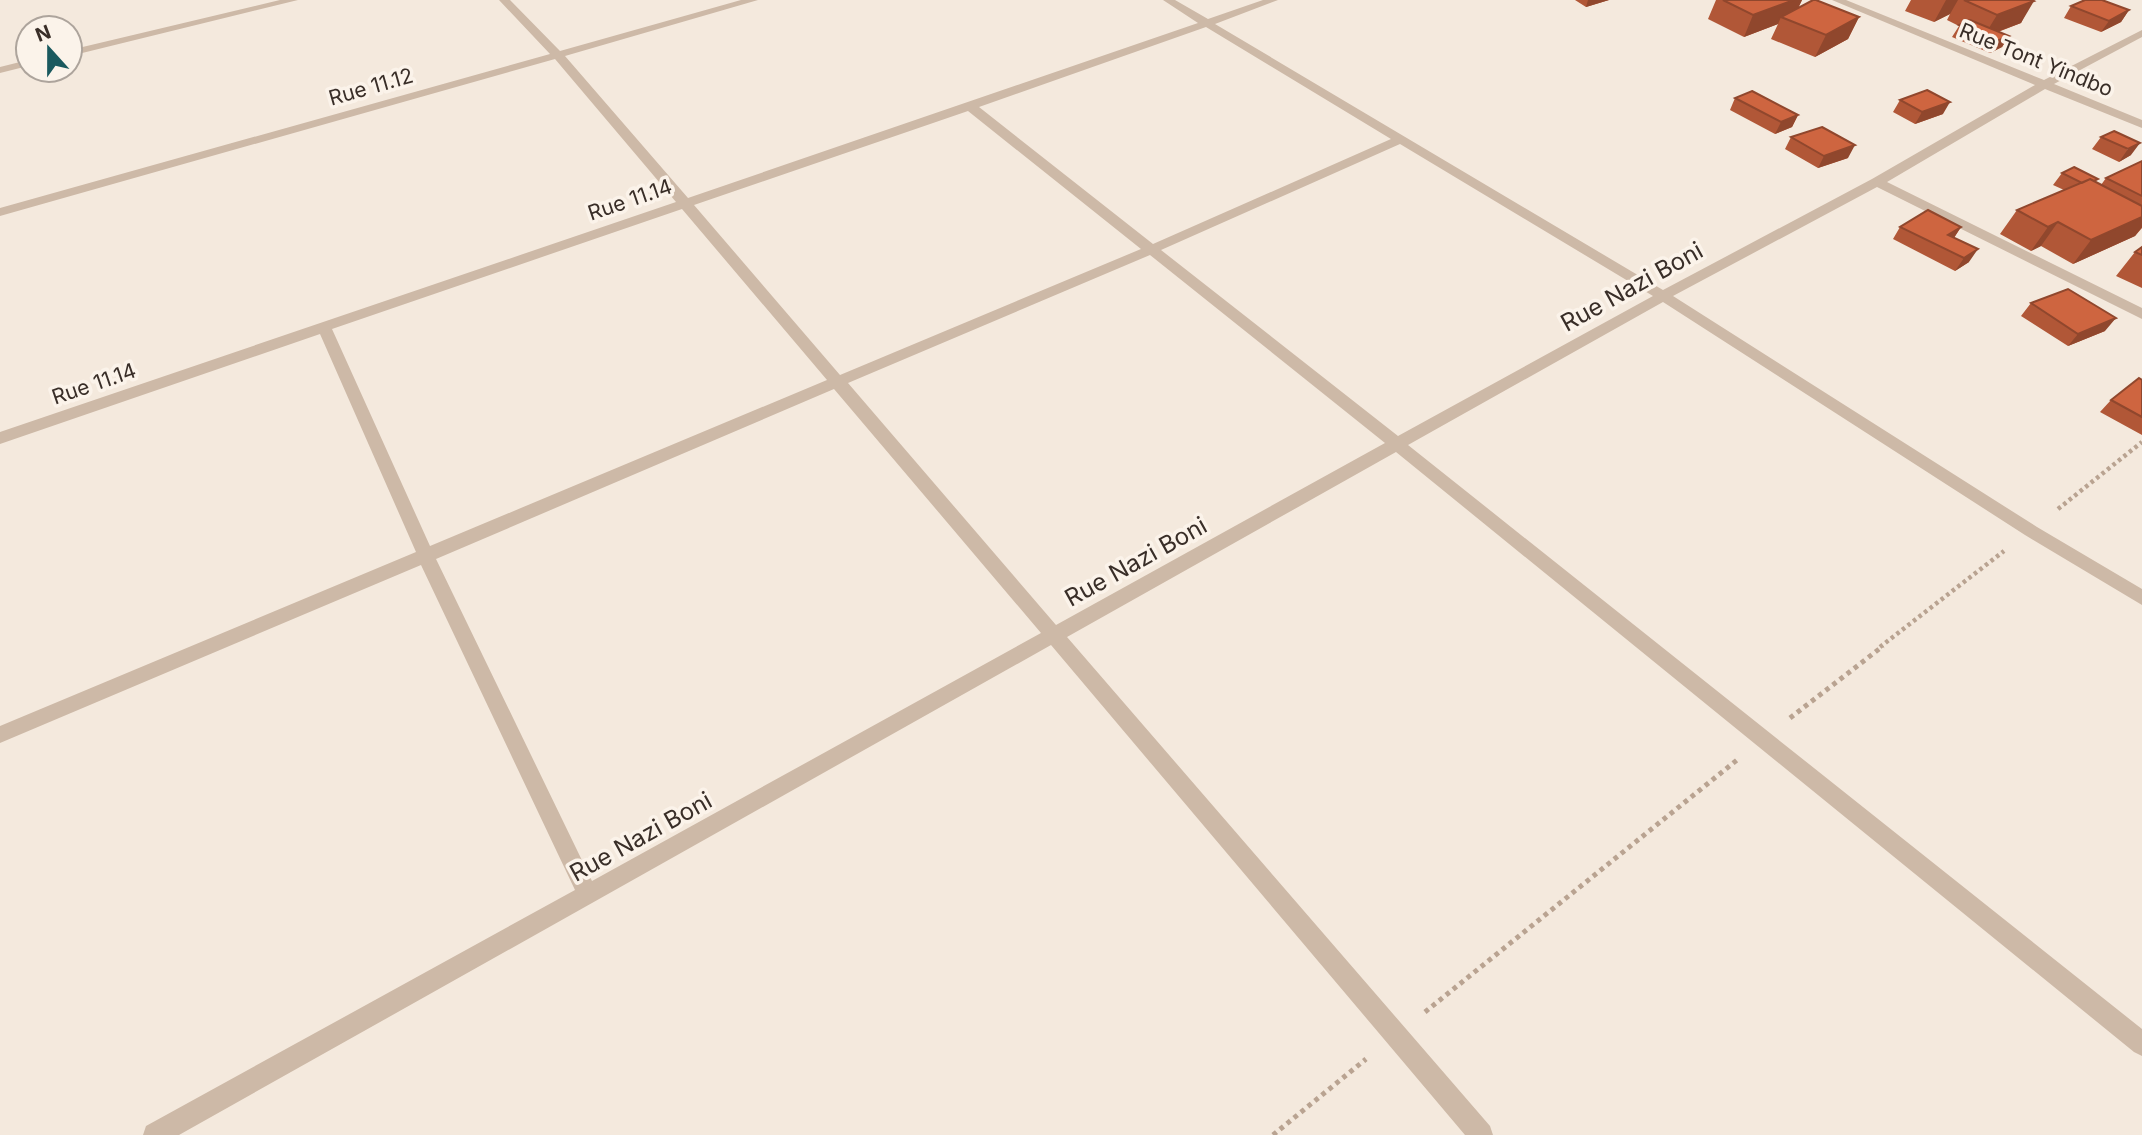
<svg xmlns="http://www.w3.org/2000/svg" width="2142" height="1135" viewBox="0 0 2142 1135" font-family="Inter,sans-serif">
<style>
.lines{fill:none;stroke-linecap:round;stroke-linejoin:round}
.path-far1{stroke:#b9a391;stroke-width:4.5;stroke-dasharray:3.5 3.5;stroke-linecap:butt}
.path{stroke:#b9a391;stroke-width:5;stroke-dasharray:4.5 4.5;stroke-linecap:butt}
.street{fill:#cdb9a7;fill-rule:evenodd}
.wall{fill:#b15737}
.shaded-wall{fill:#90472d}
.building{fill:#ce6540;stroke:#90472d;stroke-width:2}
.labels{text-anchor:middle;stroke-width:7;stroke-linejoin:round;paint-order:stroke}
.far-street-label{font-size:21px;fill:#392e28;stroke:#fbf3ea}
.street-label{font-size:24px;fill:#392e28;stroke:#fbf3ea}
</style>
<rect width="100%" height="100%" fill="#f4e9dd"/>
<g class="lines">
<path class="path-far1" d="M 2058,509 L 2142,442
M 1880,647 L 2004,551"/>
<path class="path" d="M 1790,718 L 1883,646
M 1425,1012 L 1737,760
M 1273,1135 L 1366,1059"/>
<path class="street" d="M 280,0 L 298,0 L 70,56 L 70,50 Z
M 499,0 L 510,0 L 560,51 L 741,0 L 758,0 L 565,56 L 688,198 L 1198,23 L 1163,0 L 1175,0 L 1208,19 L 1263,0 L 1278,0 L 1215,24 L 1663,290 L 1872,179 L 2035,85 L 1832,0 L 1846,0 L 2044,80 L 2142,30 L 2142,37 L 2054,84 L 2142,120 L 2142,128 L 2045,89 L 1887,182 L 2142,308 L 2142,319 L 1877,187 L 1673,296 L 2037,527 L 2142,589 L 2142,605 L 2025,535 L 1663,302 L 1408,445 L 2142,1029 L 2142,1056 L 2134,1052 L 1396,452 L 1067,637 L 1490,1126 L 1493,1135 L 1465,1135 L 1051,645 L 179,1135 L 143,1135 L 146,1126 L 575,890 L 421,565 L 0,743 L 0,726 L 416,552 L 320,334 L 0,444 L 0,432 L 676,202 L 555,59 L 0,216 L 0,208 L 550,54 ZM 1206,27 L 1391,139 L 1153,244 L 979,107 ZM 968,111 L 1141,249 L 840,375 L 694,205 ZM 1400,144 L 1653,296 L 1398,436 L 1161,250 ZM 682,209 L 827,380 L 430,546 L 332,329 ZM 1150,255 L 1385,443 L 1056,625 L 848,383 ZM 834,389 L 1041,633 L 592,881 L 436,559 Z
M 28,60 L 28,66 L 0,73 L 0,67 Z"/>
</g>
<path class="wall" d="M 1575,0 L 1609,0 L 1586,7 Z
M 1716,0 L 1802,0 L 1798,8 L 1859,17 L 1848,39 L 1815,57 L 1771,39 L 1778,24 L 1744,37 L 1708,19 Z
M 1911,0 L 2032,0 L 2021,23 L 1998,32 L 2009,36 L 2002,47 L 1990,53 L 1952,37 L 1959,26 L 1947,20 L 1950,14 L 1934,22 L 1905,11 Z
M 2071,6 L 2129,10 L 2121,22 L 2101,32 L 2064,18 Z
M 1735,98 L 1798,115 L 1792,127 L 1775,134 L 1730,110 Z
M 1900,100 L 1943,114 L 1915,124 L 1893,112 Z
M 2114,131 L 2131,155 L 2119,162 L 2092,149 L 2101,137 Z
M 1791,137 L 1848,158 L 1818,168 L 1785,149 Z
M 2142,161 L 2142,228 L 2135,236 L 2073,264 L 2041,246 L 2031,251 L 2000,234 L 2017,210 L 2064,190 L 2053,185 L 2062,173 L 2096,182 L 2101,185 L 2106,178 Z
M 1900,227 L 1961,227 L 1954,238 L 1969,262 L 1955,271 L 1893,239 Z
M 2142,247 L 2142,288 L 2116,276 L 2135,252 Z
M 2031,303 L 2105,331 L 2068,346 L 2021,316 Z
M 2142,380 L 2142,435 L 2100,412 L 2111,400 Z"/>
<path class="shaded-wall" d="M 1588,0 L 1609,0 L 1586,7 Z
M 1794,0 L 1802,0 L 1793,19 L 1781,17 L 1778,24 L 1744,37 L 1753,15 Z
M 1946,0 L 1958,0 L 1950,14 L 1934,22 Z
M 2034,1 L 2021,23 L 1986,36 L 1984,36 L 1997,15 Z
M 2129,10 L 2121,22 L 2101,32 L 2109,21 Z
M 1859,17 L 1848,39 L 1815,57 L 1826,35 Z
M 2009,36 L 2002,47 L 1990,53 L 1997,41 Z
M 1950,102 L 1943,114 L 1915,124 L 1922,112 Z
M 1798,115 L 1792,127 L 1775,134 L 1781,122 Z
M 2140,143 L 2131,155 L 2119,162 L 2128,149 Z
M 1855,145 L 1848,158 L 1818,168 L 1824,156 Z
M 2142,217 L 2142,227 L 2135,236 L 2073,264 L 2091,240 Z
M 2058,222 L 2041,246 L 2031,251 L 2048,227 Z
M 1961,227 L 1953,239 L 1940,247 L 1948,235 Z
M 1978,249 L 1969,262 L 1955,271 L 1964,258 Z
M 2116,318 L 2105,331 L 2068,346 L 2078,334 Z"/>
<path class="building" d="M 1723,0 L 1794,0 L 1753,15 Z
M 1813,0 L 1816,0 L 1859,17 L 1826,35 L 1781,17 Z
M 1964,0 L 2032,0 L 2034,1 L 1997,15 Z
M 2085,0 L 2102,0 L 2129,10 L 2109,21 L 2071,6 Z
M 1970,20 L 2009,36 L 1997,41 L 1959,25 Z
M 1927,90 L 1950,102 L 1922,112 L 1900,100 Z
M 1752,91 L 1798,115 L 1781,122 L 1735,98 Z
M 1822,127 L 1855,145 L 1824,156 L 1791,137 Z
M 2114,131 L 2140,143 L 2128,149 L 2101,137 Z
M 2142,161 L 2142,196 L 2106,178 Z
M 2074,167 L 2098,179 L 2094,181 L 2090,179 L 2082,183 L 2062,173 Z
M 2090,179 L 2142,206 L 2142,217 L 2091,240 L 2058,222 L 2048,227 L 2017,210 Z
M 1928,210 L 1961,227 L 1948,235 L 1978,249 L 1964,258 L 1900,227 Z
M 2142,247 L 2142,255 L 2135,252 Z
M 2068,289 L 2116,318 L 2078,334 L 2031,303 Z
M 2139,378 L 2142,380 L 2142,417 L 2111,400 Z"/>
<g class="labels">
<g class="far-street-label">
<text transform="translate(2036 60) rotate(22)" y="7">Rue Tont Yindbo</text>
<text transform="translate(371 87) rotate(-16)" y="7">Rue 11.12</text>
<text transform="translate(630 200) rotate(-19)" y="7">Rue 11.14</text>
<text transform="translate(94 384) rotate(-19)" y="7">Rue 11.14</text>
</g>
<g class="street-label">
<text transform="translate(1632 287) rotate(-29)" y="8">Rue Nazi Boni</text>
<text transform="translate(1136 562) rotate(-29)" y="8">Rue Nazi Boni</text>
<text transform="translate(641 837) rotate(-29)" y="8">Rue Nazi Boni</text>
</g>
</g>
<g transform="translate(49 49) rotate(339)"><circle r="33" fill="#fbf3ea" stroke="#ada49c" stroke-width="2"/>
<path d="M0-5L12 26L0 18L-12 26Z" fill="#1a595e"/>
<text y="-10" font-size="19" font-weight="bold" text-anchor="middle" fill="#392e28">N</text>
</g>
</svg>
